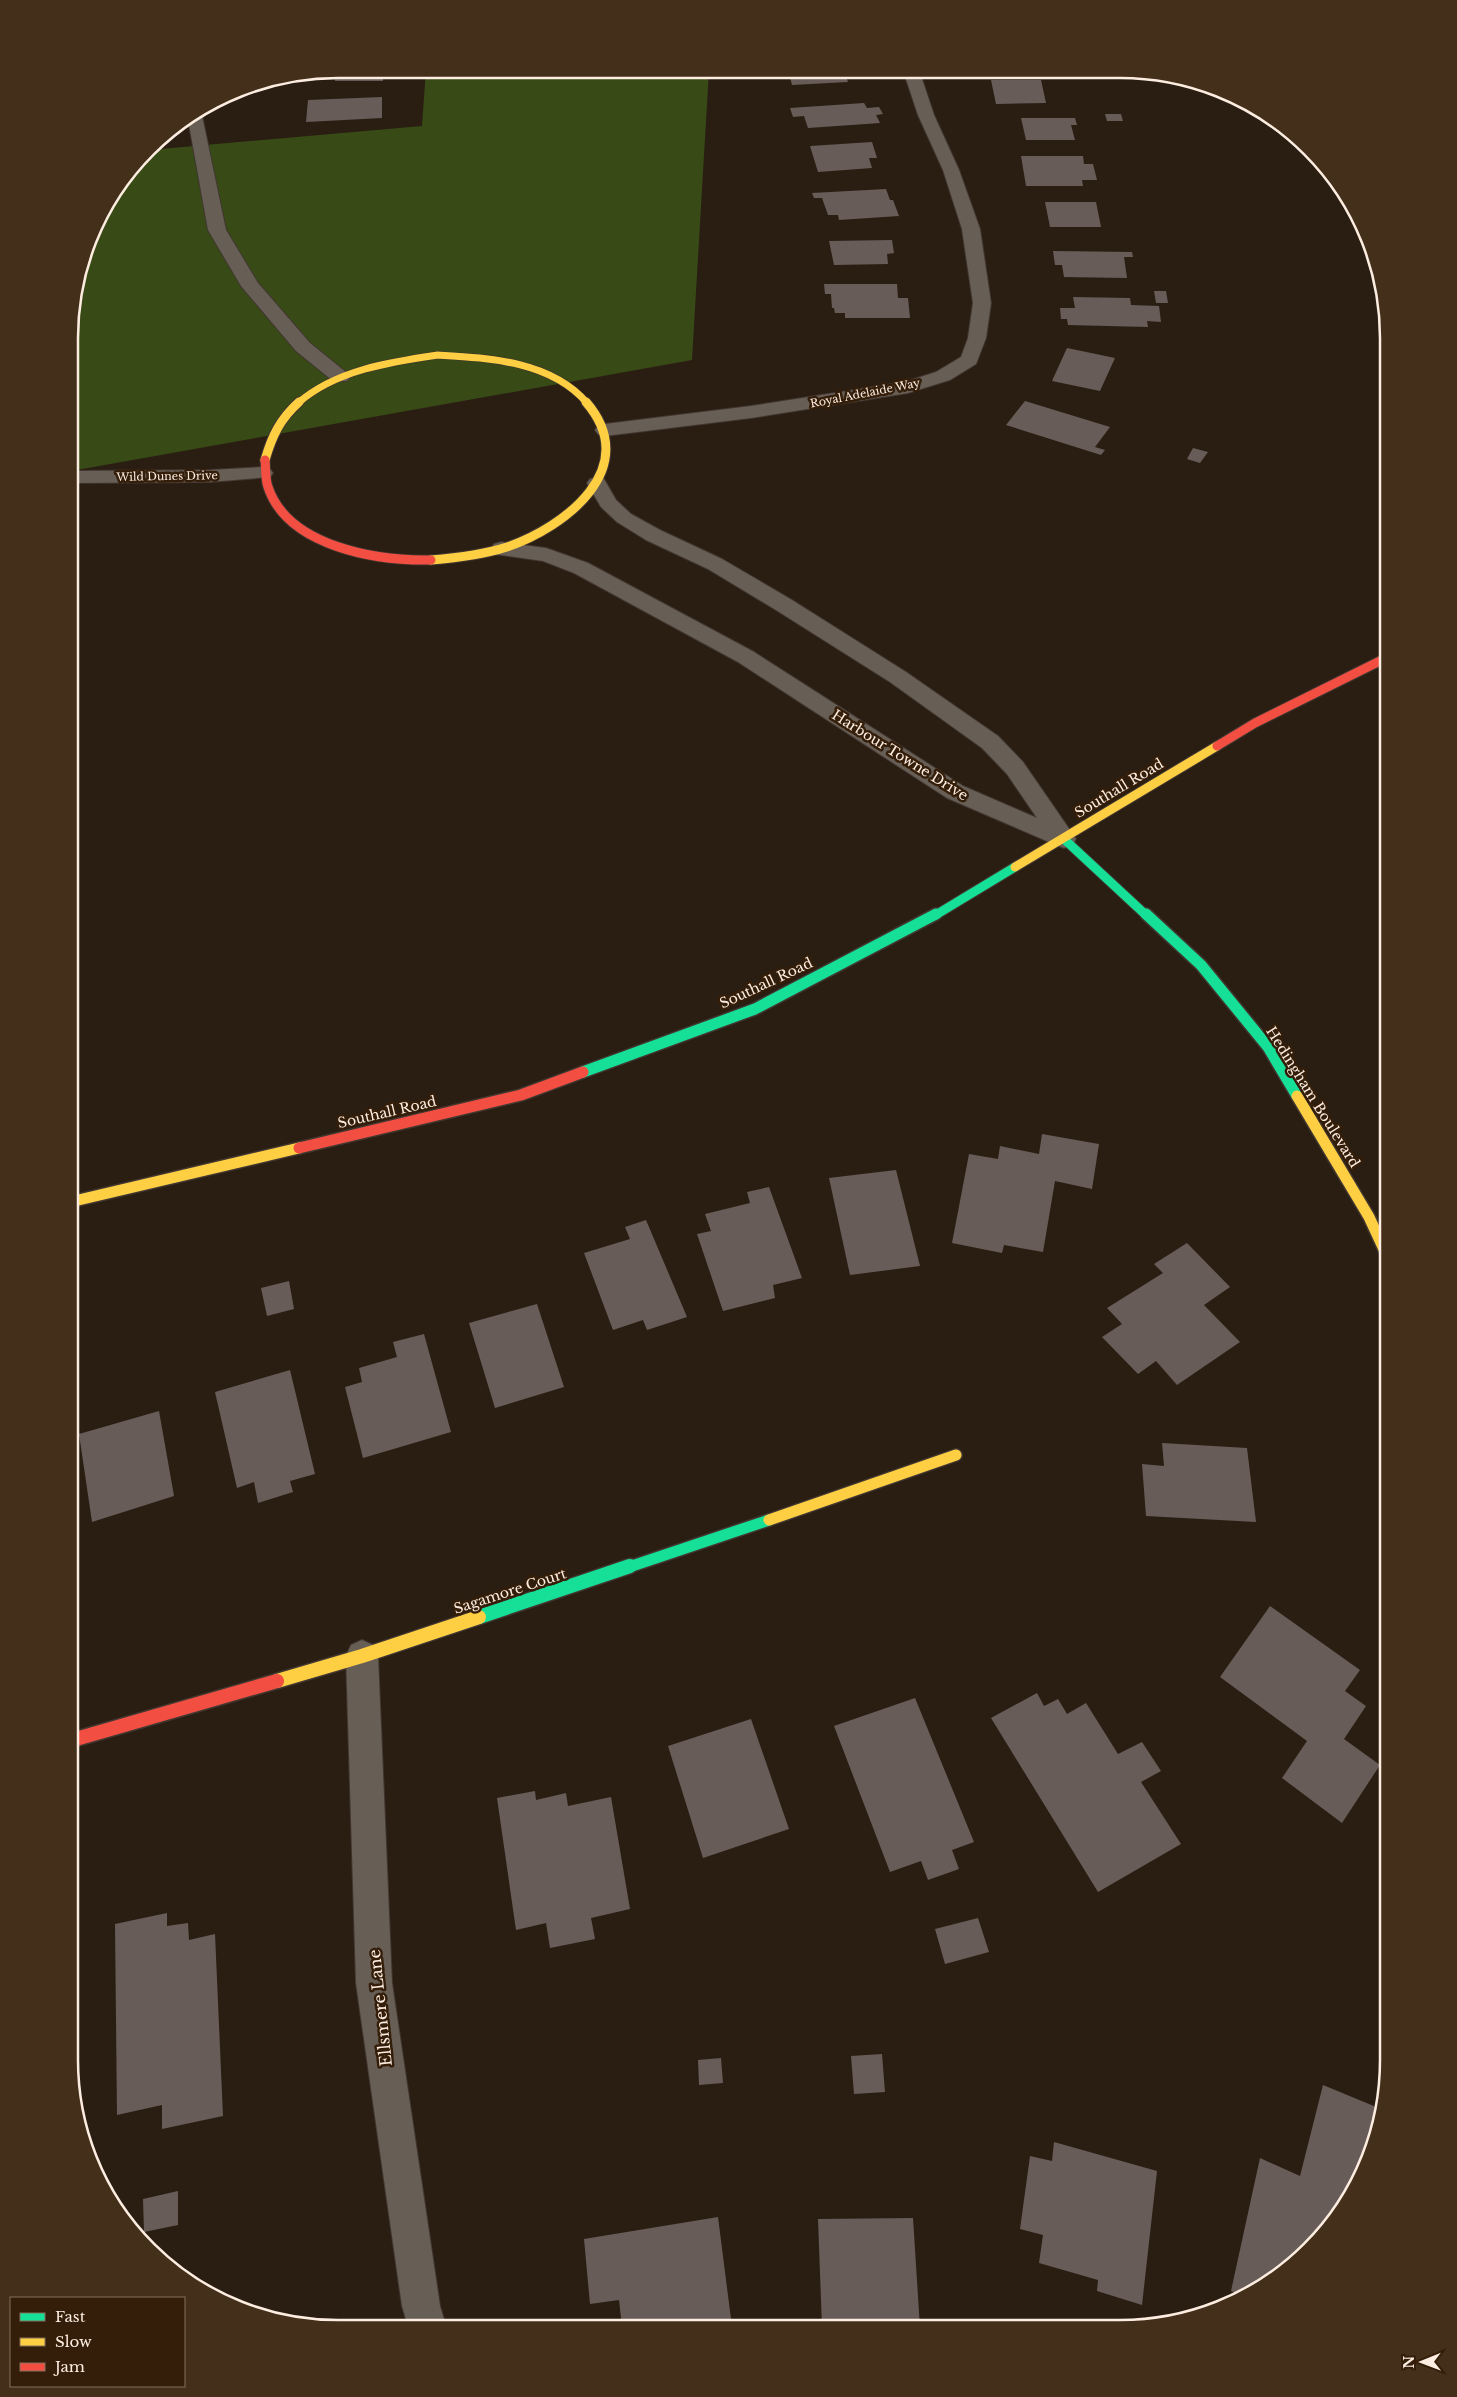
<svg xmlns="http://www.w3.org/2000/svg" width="1457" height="2397" viewBox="0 0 1457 2397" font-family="'Libre Baskerville',serif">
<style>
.green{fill:#384a16}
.building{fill:#685c59}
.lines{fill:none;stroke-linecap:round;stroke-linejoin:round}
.street-casing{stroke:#413730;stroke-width:2}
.fast-far2-casing{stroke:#413730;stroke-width:11}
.fast-far1-casing{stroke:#413730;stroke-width:14}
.fast-casing{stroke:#413730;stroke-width:17}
.slow-far3-casing{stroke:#413730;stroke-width:8}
.slow-far2-casing{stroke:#413730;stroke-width:11}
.slow-far1-casing{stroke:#413730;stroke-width:14}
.slow-casing{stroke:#413730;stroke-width:17}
.jam-far2-casing{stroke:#413730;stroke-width:11}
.jam-far1-casing{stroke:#413730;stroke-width:14}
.jam-casing{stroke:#413730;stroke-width:17}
.street{fill:#675e55;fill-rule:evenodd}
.fast-far2{stroke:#16e098;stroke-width:9}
.fast-far1{stroke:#16e098;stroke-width:11}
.fast{stroke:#16e098;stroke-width:14}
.slow-far3{stroke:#ffcf43;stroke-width:7}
.slow-far2{stroke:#ffcf43;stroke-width:9}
.slow-far1{stroke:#ffcf43;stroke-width:11}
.slow{stroke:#ffcf43;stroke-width:14}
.jam-far2{stroke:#f24e42;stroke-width:9}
.jam-far1{stroke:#f24e42;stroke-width:11}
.jam{stroke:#f24e42;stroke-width:14}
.labels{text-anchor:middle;stroke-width:5;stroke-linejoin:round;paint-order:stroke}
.far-street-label{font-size:11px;fill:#fdede1;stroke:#341e09}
.street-label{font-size:14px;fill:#fdede1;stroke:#341e09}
.near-street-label{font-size:16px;fill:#fdede1;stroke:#341e09}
.rim{fill:none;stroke:#fdede1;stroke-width:2.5}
</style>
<rect width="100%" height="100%" fill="#2a1e13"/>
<path class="green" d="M 426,69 L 709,70 L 692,360 L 71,471 L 71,303 L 97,219 L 149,150 L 422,126 Z"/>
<path class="building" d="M 339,69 L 383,69 L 383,81 L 335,81 L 336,72 L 339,72 Z
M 788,70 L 844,70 L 848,82 L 792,85 Z
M 991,80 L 1041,80 L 1046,103 L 996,104 Z
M 382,97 L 382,118 L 306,122 L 308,100 Z
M 864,103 L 867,108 L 879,107 L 883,114 L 876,115 L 880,123 L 808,128 L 804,116 L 793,117 L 790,108 Z
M 1105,114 L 1121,114 L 1123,121 L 1107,121 Z
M 1021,118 L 1075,118 L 1077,125 L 1071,125 L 1075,140 L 1026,140 Z
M 872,142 L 877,158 L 869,158 L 872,168 L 818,172 L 810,146 Z
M 1021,156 L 1083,156 L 1084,164 L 1093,164 L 1097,180 L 1082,180 L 1083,186 L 1026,186 Z
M 886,189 L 890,200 L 893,200 L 899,216 L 839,220 L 838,215 L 828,215 L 822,198 L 814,198 L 812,193 Z
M 1045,202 L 1096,202 L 1101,227 L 1050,227 Z
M 892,240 L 894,253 L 887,254 L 888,264 L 834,265 L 829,241 Z
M 1053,251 L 1132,252 L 1133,257 L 1124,257 L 1127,278 L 1064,277 L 1062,265 L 1055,265 Z
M 824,284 L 897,284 L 898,298 L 908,298 L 910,318 L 845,318 L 845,313 L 835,313 L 834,308 L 832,308 L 831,294 L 825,294 Z
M 1154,291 L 1166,291 L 1168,303 L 1156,303 Z
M 1073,297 L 1130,298 L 1131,305 L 1159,306 L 1161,322 L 1147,321 L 1148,327 L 1068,325 L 1067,319 L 1061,319 L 1060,308 L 1075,308 Z
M 1067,348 L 1115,358 L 1100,391 L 1052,381 Z
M 1025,401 L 1110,427 L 1095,447 L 1105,450 L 1101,455 L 1006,425 Z
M 1193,448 L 1208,452 L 1200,463 L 1187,459 Z
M 1042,1134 L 1099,1144 L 1092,1189 L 1055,1181 L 1043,1252 L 1004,1245 L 1002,1253 L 952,1243 L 969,1154 L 998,1159 L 1000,1146 L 1039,1154 Z
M 896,1170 L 920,1266 L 850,1275 L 829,1178 Z
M 769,1187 L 802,1278 L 773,1285 L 775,1298 L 723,1311 L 697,1234 L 711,1231 L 705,1214 L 750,1203 L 747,1192 Z
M 646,1220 L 687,1317 L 647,1330 L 643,1320 L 613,1330 L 584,1253 L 630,1239 L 625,1227 Z
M 1187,1243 L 1230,1287 L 1204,1305 L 1240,1342 L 1177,1385 L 1156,1361 L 1138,1374 L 1102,1337 L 1122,1324 L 1107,1308 L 1163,1273 L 1154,1264 Z
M 289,1281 L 294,1309 L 267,1316 L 261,1288 Z
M 537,1304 L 564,1387 L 495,1408 L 469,1323 Z
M 424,1334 L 451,1432 L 363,1458 L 345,1387 L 362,1382 L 359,1368 L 397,1357 L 393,1342 Z
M 290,1370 L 315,1474 L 290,1481 L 293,1492 L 258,1503 L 254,1482 L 237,1488 L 215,1392 Z
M 159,1411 L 174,1496 L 92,1522 L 79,1434 Z
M 1162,1443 L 1247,1448 L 1256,1522 L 1146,1516 L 1142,1464 L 1164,1466 Z
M 1270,1606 L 1360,1670 L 1345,1691 L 1366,1706 L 1344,1739 L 1380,1765 L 1342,1823 L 1282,1778 L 1307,1741 L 1220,1677 Z
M 1037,1693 L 1044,1706 L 1058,1699 L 1067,1714 L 1086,1703 L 1118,1754 L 1142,1742 L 1161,1771 L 1141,1782 L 1181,1844 L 1098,1892 L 991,1718 Z
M 915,1698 L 974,1842 L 952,1850 L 959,1869 L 928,1880 L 921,1861 L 890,1872 L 834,1726 Z
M 751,1719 L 789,1829 L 703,1858 L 668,1746 Z
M 535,1791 L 536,1800 L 566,1793 L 568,1806 L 611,1797 L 630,1909 L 591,1918 L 595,1939 L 550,1948 L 546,1923 L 516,1930 L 497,1798 Z
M 167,1913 L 167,1926 L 188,1923 L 189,1940 L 215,1934 L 223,2116 L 162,2129 L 162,2105 L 117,2115 L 115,1924 Z
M 978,1918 L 989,1952 L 945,1964 L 935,1929 Z
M 69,2041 L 70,2041 L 71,2072 L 69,2059 Z
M 882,2054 L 885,2092 L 854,2094 L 851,2056 Z
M 721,2058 L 723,2083 L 699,2085 L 698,2060 Z
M 1323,2085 L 1381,2109 L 1374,2146 L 1333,2223 L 1283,2272 L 1242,2296 L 1231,2291 L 1260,2158 L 1300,2176 Z
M 1054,2142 L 1157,2171 L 1142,2305 L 1097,2291 L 1098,2280 L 1039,2263 L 1043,2235 L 1020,2229 L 1030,2156 L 1052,2161 Z
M 178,2191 L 178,2225 L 144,2232 L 143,2199 Z
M 718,2217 L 732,2327 L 622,2327 L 619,2300 L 590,2304 L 584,2239 Z
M 913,2218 L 920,2328 L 822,2327 L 818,2219 Z"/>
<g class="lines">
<defs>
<path id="street" d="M 903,70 L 919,70 L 934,115 L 959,170 L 980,229 L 991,303 L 986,338 L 976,364 L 950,380 L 908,393 L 751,418 L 605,436 L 598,434 L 595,430 L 598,426 L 605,424 L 751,406 L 905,382 L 936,372 L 961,357 L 968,338 L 973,303 L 962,229 L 943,170 L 918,115 Z
M 201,111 L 226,230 L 258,283 L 310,343 L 347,373 L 350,377 L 347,381 L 333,381 L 296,351 L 241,286 L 208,230 L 188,119 Z
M 263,467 L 270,469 L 273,473 L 270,477 L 210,482 L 71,483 L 71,471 L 210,470 Z
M 597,477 L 604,479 L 616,500 L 631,514 L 660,530 L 722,559 L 792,600 L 906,672 L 998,736 L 1023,762 L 1072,833 L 1076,839 L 1072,845 L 1064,848 L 1056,845 L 947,798 L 738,662 L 574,573 L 543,561 L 494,554 L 491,549 L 494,544 L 501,542 L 546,548 L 588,563 L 754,652 L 963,786 L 1037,818 L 1007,774 L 982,748 L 890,682 L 776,610 L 708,569 L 646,540 L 617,522 L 601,507 L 587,483 L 590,479 Z
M 362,1640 L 373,1645 L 378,1656 L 392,1983 L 440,2306 L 446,2326 L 408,2326 L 402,2306 L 356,1983 L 346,1656 L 351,1645 Z"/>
<path id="fast-far2" d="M 1064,839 L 1147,916
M 934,916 L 1015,867"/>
<path id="fast-far1" d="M 1146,914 L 1201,965 L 1268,1047 L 1297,1096
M 583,1072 L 755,1009 L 936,914
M 626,1568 L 769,1520"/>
<path id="fast" d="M 479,1617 L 630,1566"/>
<path id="slow-far3" d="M 438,355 C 489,358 551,361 587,403
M 298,403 C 336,370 390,362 438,355"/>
<path id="slow-far2" d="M 265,460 C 272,436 280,419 299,402
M 431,560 C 456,558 482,555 507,547 C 565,527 643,468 586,402
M 1015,867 L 1217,746"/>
<path id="slow-far1" d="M 1297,1096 L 1369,1217 L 1388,1258
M 70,1202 L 299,1148
M 769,1520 L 956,1455"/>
<path id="slow" d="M 277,1681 L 362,1656 L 479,1617"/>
<path id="jam-far2" d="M 265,460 C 266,468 265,479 268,487 C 288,547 377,561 431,560
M 1217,746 L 1255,723 L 1388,657"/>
<path id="jam-far1" d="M 299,1148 L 521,1095 L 583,1072"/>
<path id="jam" d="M 69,1741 L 277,1681"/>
</defs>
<use href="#street" class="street-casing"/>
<use href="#fast-far2" class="fast-far2-casing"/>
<use href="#fast-far1" class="fast-far1-casing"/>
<use href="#fast" class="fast-casing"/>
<use href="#slow-far3" class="slow-far3-casing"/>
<use href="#slow-far2" class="slow-far2-casing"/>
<use href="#slow-far1" class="slow-far1-casing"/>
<use href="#slow" class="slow-casing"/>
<use href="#jam-far2" class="jam-far2-casing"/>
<use href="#jam-far1" class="jam-far1-casing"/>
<use href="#jam" class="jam-casing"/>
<use href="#street" class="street"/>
<use href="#fast-far2" class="fast-far2"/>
<use href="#fast-far1" class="fast-far1"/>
<use href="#fast" class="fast"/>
<use href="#slow-far3" class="slow-far3"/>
<use href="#slow-far2" class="slow-far2"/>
<use href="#slow-far1" class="slow-far1"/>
<use href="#slow" class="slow"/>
<use href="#jam-far2" class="jam-far2"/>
<use href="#jam-far1" class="jam-far1"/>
<use href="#jam" class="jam"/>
</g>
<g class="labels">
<g class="far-street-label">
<text transform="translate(865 393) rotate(-11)" y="4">Royal Adelaide Way</text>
<text transform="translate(167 476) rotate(-1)" y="4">Wild Dunes Drive</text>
</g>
<g class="street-label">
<text transform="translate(900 755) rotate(32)" y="5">Harbour Towne Drive</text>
<text transform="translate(1119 788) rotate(-31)" y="5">Southall Road</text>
<text transform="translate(766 983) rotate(-25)" y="5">Southall Road</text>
<text transform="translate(1313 1097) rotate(58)" y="5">Hedingham Boulevard</text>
<text transform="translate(387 1112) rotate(-13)" y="5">Southall Road</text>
<text transform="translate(510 1591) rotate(-18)" y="5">Sagamore Court</text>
</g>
<g class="near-street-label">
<text transform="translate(380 2008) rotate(-96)" y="6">Ellsmere Lane</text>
</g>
</g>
<path d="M0 0H1457V2397H0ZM338 78H1120A260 260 0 0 1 1380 338V2060A260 260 0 0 1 1120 2320H338A260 260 0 0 1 78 2060V338A260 260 0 0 1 338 78Z" fill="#442f1a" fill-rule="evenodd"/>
<path class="rim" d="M338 78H1120A260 260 0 0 1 1380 338V2060A260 260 0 0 1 1120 2320H338A260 260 0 0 1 78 2060V338A260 260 0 0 1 338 78Z"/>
<rect x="10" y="2297" width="175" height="90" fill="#341e09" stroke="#84715f"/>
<rect x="20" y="2313" width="25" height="8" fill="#16e098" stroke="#84715f"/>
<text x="55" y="2322" font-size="15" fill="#fdede1">Fast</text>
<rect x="20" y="2338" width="25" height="8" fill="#ffcf43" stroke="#84715f"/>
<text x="55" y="2347" font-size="15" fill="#fdede1">Slow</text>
<rect x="20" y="2363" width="25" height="8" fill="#f24e42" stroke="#84715f"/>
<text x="55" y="2372" font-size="15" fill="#fdede1">Jam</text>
<g transform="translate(1422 2362) rotate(269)" stroke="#341e09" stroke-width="4" paint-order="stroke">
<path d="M0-4L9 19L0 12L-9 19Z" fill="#fdede1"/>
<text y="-8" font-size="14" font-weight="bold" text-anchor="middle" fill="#fdede1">N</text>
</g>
</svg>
